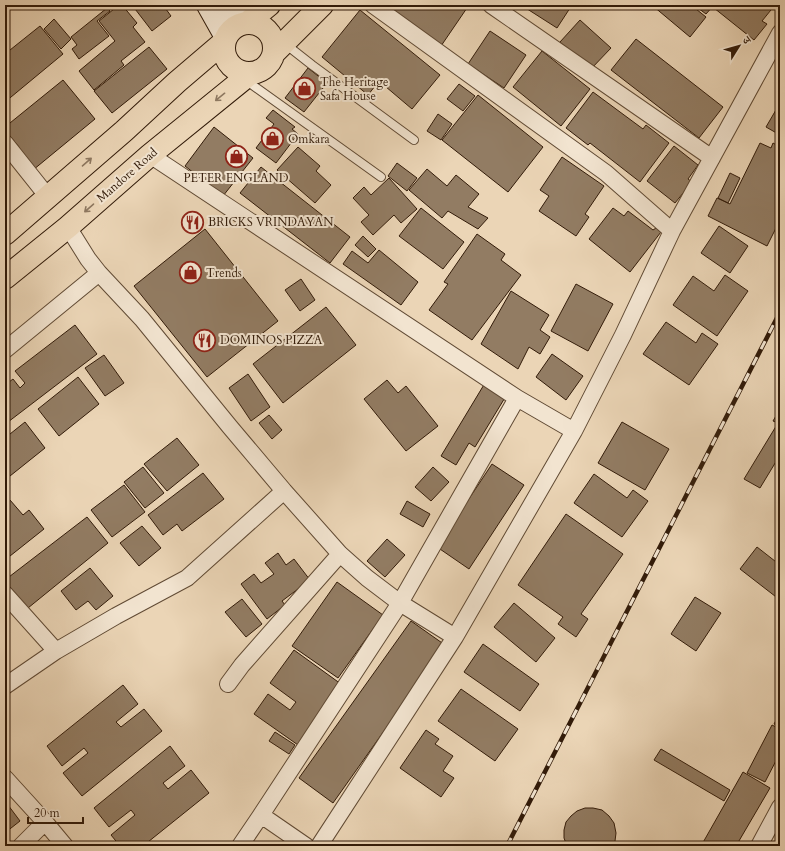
<svg xmlns="http://www.w3.org/2000/svg" width="785" height="851" viewBox="0 0 785 851" font-family="Cardo,'Noto Serif Devanagari',serif">
<style>
.building{fill:#927c63;stroke:#321b09}
.lines{fill:none;stroke-linecap:round;stroke-linejoin:round}
.service-casing{stroke:#604a34;stroke-width:10}
.minor-casing{stroke:#604a34;stroke-width:18}
.secondary-casing{stroke:#321b09;stroke-width:24}
.trunk-casing{stroke:#321b09;stroke-width:24}
.service{stroke:#f2e4d0;stroke-width:8}
.minor{stroke:#f2e4d0;stroke-width:16}
.secondary{stroke:#f2e4d0;stroke-width:22}
.trunk{stroke:#ebd5b6;stroke-width:22}
.rail-casing{stroke:#321b09;stroke-width:4.5}
.rail{stroke:#f2e4d0;stroke-width:3;stroke-dasharray:9;stroke-linecap:butt}
.oneway{stroke:#8e7860}
.labels{text-anchor:middle;stroke-width:4;stroke-linejoin:round;paint-order:stroke}
.poi-label{font-size:12px;fill:#321b09;stroke:#f2e4d0;text-anchor:start}
.street-label{font-size:12px;fill:#321b09;stroke:#f2e4d0}
</style>
<rect width="100%" height="100%" fill="#ebd5b6"/>
<filter id="stains"><feTurbulence type="fractalNoise" baseFrequency=".005" numOctaves="4"/><feColorMatrix values="0 0 0 0 .2 0 0 0 0 .09 0 0 0 0 .02 0 0 0 .5 -.17"/></filter>
<radialGradient id="worn" r=".72"><stop offset=".6" stop-color="#630" stop-opacity="0"/><stop offset="1" stop-color="#630" stop-opacity=".3"/></radialGradient>
<path class="building" d="M 119,5 L 122,5 L 137,23 L 133,27 L 145,42 L 121,61 L 124,65 L 94,90 L 79,71 L 115,41 L 99,21 Z
M 132,5 L 163,5 L 171,16 L 152,31 Z
M 385,5 L 469,5 L 441,46 Z
M 521,5 L 572,5 L 557,28 Z
M 654,5 L 691,5 L 706,17 L 690,37 L 653,6 Z
M 694,5 L 714,5 L 706,14 Z
M 716,5 L 775,5 L 762,21 L 767,24 L 754,40 L 714,8 Z
M 107,8 L 110,11 L 97,21 L 109,36 L 79,59 L 72,49 L 77,45 L 71,37 Z
M 360,10 L 440,75 L 412,109 L 379,81 L 368,95 L 322,57 Z
M 54,19 L 71,39 L 61,49 L 44,29 Z
M 580,20 L 611,48 L 590,70 L 560,42 Z
M 40,26 L 63,54 L 5,102 L 5,54 Z
M 490,31 L 526,55 L 504,88 L 468,64 Z
M 636,39 L 723,107 L 699,138 L 611,70 Z
M 149,47 L 167,69 L 112,113 L 94,91 Z
M 542,51 L 590,89 L 561,126 L 513,87 Z
M 308,68 L 327,83 L 304,112 L 285,98 Z
M 63,80 L 95,119 L 33,170 L 16,150 L 19,147 L 5,130 L 5,127 Z
M 459,84 L 475,96 L 463,111 L 447,99 Z
M 593,92 L 643,129 L 646,125 L 669,143 L 640,182 L 590,143 L 588,145 L 566,128 Z
M 478,95 L 543,147 L 508,192 L 442,140 Z
M 780,103 L 780,135 L 766,127 Z
M 273,110 L 295,127 L 292,129 L 298,134 L 276,163 L 256,148 L 274,124 L 266,118 Z
M 438,114 L 452,124 L 441,140 L 427,131 Z
M 214,127 L 253,158 L 223,196 L 185,166 Z
M 760,143 L 771,148 L 773,143 L 780,147 L 780,220 L 767,246 L 708,216 L 717,198 L 730,204 Z
M 674,146 L 698,165 L 688,179 L 692,182 L 675,203 L 647,181 Z
M 298,147 L 320,166 L 316,171 L 331,185 L 315,203 L 277,170 Z
M 562,157 L 604,186 L 585,214 L 589,217 L 576,236 L 539,211 L 549,196 L 540,190 Z
M 397,163 L 417,178 L 407,191 L 388,176 Z
M 261,167 L 350,237 L 330,263 L 240,193 Z
M 427,169 L 447,186 L 456,175 L 479,194 L 468,207 L 488,218 L 478,229 L 448,211 L 442,218 L 409,190 Z
M 730,173 L 740,178 L 728,203 L 718,198 Z
M 389,178 L 417,209 L 401,223 L 394,215 L 373,235 L 361,222 L 369,215 L 353,198 L 364,187 L 371,195 Z
M 421,208 L 464,242 L 443,269 L 399,236 Z
M 613,208 L 624,216 L 628,211 L 653,230 L 656,228 L 661,232 L 630,272 L 589,239 Z
M 719,226 L 748,246 L 730,273 L 701,253 Z
M 205,229 L 278,321 L 207,377 L 134,286 Z
M 477,234 L 505,254 L 501,260 L 521,275 L 472,340 L 429,310 L 448,284 L 444,282 Z
M 363,236 L 376,249 L 368,257 L 355,245 Z
M 379,250 L 418,282 L 401,305 L 343,264 L 352,251 L 368,263 Z
M 725,275 L 748,291 L 717,336 L 673,305 L 693,276 L 714,291 Z
M 301,279 L 315,300 L 300,311 L 285,290 Z
M 576,284 L 613,304 L 588,351 L 551,331 Z
M 511,291 L 549,315 L 540,330 L 550,337 L 540,354 L 529,347 L 518,369 L 481,344 Z
M 326,307 L 356,345 L 283,403 L 253,364 Z
M 666,322 L 696,343 L 702,333 L 718,344 L 689,385 L 643,354 Z
M 75,325 L 97,354 L 8,422 L 5,418 L 5,385 L 13,379 L 20,388 L 25,383 L 15,371 Z
M 552,354 L 583,376 L 566,400 L 536,377 Z
M 104,355 L 124,383 L 105,396 L 85,368 Z
M 248,374 L 270,407 L 251,421 L 229,388 Z
M 78,377 L 99,404 L 59,436 L 38,409 Z
M 387,380 L 398,393 L 406,386 L 438,426 L 406,451 L 364,399 Z
M 485,383 L 506,396 L 475,447 L 469,443 L 456,465 L 441,456 Z
M 780,409 L 780,455 L 760,488 L 744,479 L 778,423 L 773,421 Z
M 269,415 L 282,430 L 272,439 L 259,423 Z
M 25,422 L 45,448 L 5,480 L 5,438 Z
M 622,422 L 669,449 L 645,490 L 598,463 Z
M 177,438 L 199,465 L 167,491 L 144,464 Z
M 492,464 L 524,485 L 469,569 L 437,547 Z
M 143,467 L 164,493 L 145,508 L 124,482 Z
M 433,467 L 449,482 L 431,501 L 415,487 Z
M 203,473 L 224,499 L 182,531 L 177,524 L 163,535 L 148,515 Z
M 594,474 L 627,498 L 633,490 L 648,501 L 622,537 L 574,503 Z
M 124,485 L 145,512 L 112,537 L 91,510 Z
M 10,500 L 23,515 L 29,510 L 44,529 L 5,560 L 5,504 Z
M 407,501 L 430,514 L 423,527 L 400,514 Z
M 566,514 L 623,554 L 581,614 L 588,619 L 576,637 L 558,624 L 563,617 L 518,585 Z
M 87,517 L 108,543 L 28,608 L 5,582 L 5,580 Z
M 142,526 L 161,548 L 139,566 L 120,543 Z
M 387,539 L 405,555 L 385,577 L 367,561 Z
M 757,547 L 780,565 L 780,600 L 740,569 Z
M 278,553 L 286,565 L 294,559 L 310,580 L 282,601 L 285,605 L 267,619 L 241,584 L 254,574 L 261,583 L 274,574 L 265,563 Z
M 90,568 L 113,596 L 96,610 L 88,601 L 76,610 L 61,591 Z
M 337,582 L 383,615 L 338,678 L 292,646 Z
M 695,597 L 721,613 L 696,651 L 671,634 Z
M 242,599 L 262,624 L 246,637 L 225,612 Z
M 514,603 L 555,638 L 536,662 L 494,627 Z
M 411,621 L 445,645 L 333,803 L 299,778 Z
M 483,644 L 539,684 L 520,711 L 464,672 Z
M 294,650 L 341,684 L 298,745 L 254,714 L 268,694 L 290,710 L 296,702 L 270,683 Z
M 123,685 L 138,704 L 116,722 L 121,727 L 144,709 L 162,731 L 82,796 L 63,773 L 88,753 L 84,748 L 62,766 L 47,746 Z
M 461,689 L 518,729 L 495,761 L 438,721 Z
M 780,713 L 780,727 L 774,724 Z
M 772,725 L 780,729 L 780,753 L 765,782 L 747,773 Z
M 426,730 L 439,739 L 435,744 L 453,756 L 443,771 L 454,778 L 441,797 L 400,768 Z
M 275,732 L 295,745 L 289,754 L 269,741 Z
M 170,746 L 185,766 L 163,783 L 168,789 L 191,770 L 209,793 L 143,846 L 120,846 L 111,835 L 135,815 L 131,810 L 109,827 L 94,808 Z
M 661,749 L 730,790 L 724,801 L 654,760 Z
M 743,772 L 770,788 L 736,846 L 701,846 Z
M 5,801 L 20,821 L 6,832 L 5,831 Z
M 585,808 L 593,808 L 602,810 L 609,816 L 614,823 L 616,833 L 615,841 L 613,846 L 567,846 L 564,838 L 564,830 L 566,822 L 571,816 L 577,811 Z"/>
<g class="lines">
<defs>
<path id="service" d="M 284,43 L 312,65 L 414,140
M 244,79 L 381,177"/>
<path id="minor" d="M 373,5 L 606,173 L 672,231
M 491,5 L 712,158
M 5,143 L 48,197
M 150,155 L 517,398
M 68,227 L 88,259 L 99,273 L 142,319 L 230,427 L 284,491 L 340,554 L 367,578 L 400,603 L 455,637
M 5,350 L 99,273
M 5,594 L 56,651
M 228,684 L 242,665 L 340,554
M 5,686 L 56,651 L 116,616 L 187,578 L 284,491
M 5,778 L 45,822 L 65,846
M 21,846 L 45,822
M 240,846 L 261,815
M 306,846 L 261,815 L 400,603 L 517,398 L 574,431
M 319,846 L 455,637 L 574,431 L 623,335 L 672,231 L 780,33
M 759,846 L 780,807"/>
<path id="secondary" d="M 208,5 L 226,37
M 231,5 L 244,23"/>
<path id="trunk" d="M224 48a25 25 0 1 1 50 0a25 25 0 1 1-50 0Z
M 247,23 L 269,5
M 274,53 L 322,5
M 5,234 L 124,131 L 177,82 L 225,41
M 5,278 L 68,227 L 150,155 L 251,73"/>
</defs>
<use href="#service" class="service-casing"/>
<use href="#minor" class="minor-casing"/>
<use href="#secondary" class="secondary-casing"/>
<use href="#trunk" class="trunk-casing"/>
<use href="#service" class="service"/>
<use href="#minor" class="minor"/>
<use href="#secondary" class="secondary"/>
<use href="#trunk" class="trunk"/>
<defs>
<path id="rail" d="M 507,846 L 780,312"/>
</defs>
<use href="#rail" class="rail-casing"/>
<use href="#rail" class="rail"/>
</g>
<defs><path id="oneway-shaft" d="M-6 0H5M1.5-3L5.5 0L1.5 3" fill="none" stroke-width="1.6" stroke-linecap="round" stroke-linejoin="round"/></defs>
<g class="oneway">
<use href="#oneway-shaft" transform="translate(220 97) rotate(141)"/>
<use href="#oneway-shaft" transform="translate(87 162) rotate(-41)"/>
<use href="#oneway-shaft" transform="translate(89 208) rotate(139)"/>
</g>
<defs>
<symbol id="shop-ring" viewBox="-11 -11 22 22"><circle r="9.5" fill="#f2e4d0" stroke="#8f2418" stroke-width="1.5"/><path d="M-5-2.5h2.3a2.7 3.5 0 0 1 5.4 0H5L5.5 6h-11ZM-1.5-2.5h3a1.5 2.3 0 0 0-3 0Z" fill="#8f2418"/></symbol>
<symbol id="restaurant-ring" viewBox="-11 -11 22 22"><circle r="9.5" fill="#f2e4d0" stroke="#8f2418" stroke-width="1.5"/><path d="M-5-6h1v4h1v-4h1v4h1v-4h1v5L-1.5 .5V6h-2V.5L-5-1ZM5-6V6H3V1.5H1.5Q1.5-4 5-6Z" fill="#8f2418"/></symbol>
</defs>
<g fill-rule="evenodd">
<use href="#shop-ring" x="292" y="76" width="25" height="25"/>
<use href="#shop-ring" x="260" y="126" width="25" height="25"/>
<use href="#shop-ring" x="224" y="144" width="25" height="25"/>
<use href="#restaurant-ring" x="180" y="210" width="25" height="25"/>
<use href="#shop-ring" x="178" y="260" width="25" height="25"/>
<use href="#restaurant-ring" x="192" y="328" width="25" height="25"/>
</g>
<g class="labels">
<g class="poi-label">
<text x="320" y="86">The Heritage<tspan x="320" dy="14">Safa House</tspan></text>
<text x="288" y="143">Omkara</text>
<text x="236" y="182" text-anchor="middle">PETER ENGLAND</text>
<text x="208" y="226">BRICKS VRINDAYAN</text>
<text x="206" y="277">Trends</text>
<text x="220" y="344">DOMINOS PIZZA</text>
</g>
<g class="street-label">
<text transform="translate(127 175) rotate(-41)" y="4">Mandore Road</text>
</g>
</g>
<rect width="785" height="851" fill="none" stroke="#ebd5b6" stroke-width="20"/>
<rect x="6" y="6" width="773" height="839" fill="none" stroke="#321b09" stroke-width="2"/>
<rect x="10" y="10" width="765" height="831" fill="none" stroke="#321b09"/>
<g transform="translate(739 46) rotate(53)" stroke="#f2e4d0" stroke-width="3" paint-order="stroke">
<path d="M0-3L7 15L0 10L-7 15Z" fill="#321b09"/>
<text y="-6" font-size="11" font-weight="bold" text-anchor="middle" fill="#321b09">उ</text>
</g>
<path d="M28 817v6h55v-6" fill="none" stroke="#321b09" stroke-width="2"/>
<text x="34" y="817" font-size="12" fill="#321b09" stroke="#f2e4d0" stroke-width="3" paint-order="stroke">20 m</text>
<rect width="100%" height="100%" filter="url(#stains)"/>
<rect width="100%" height="100%" fill="url(#worn)"/>
</svg>
